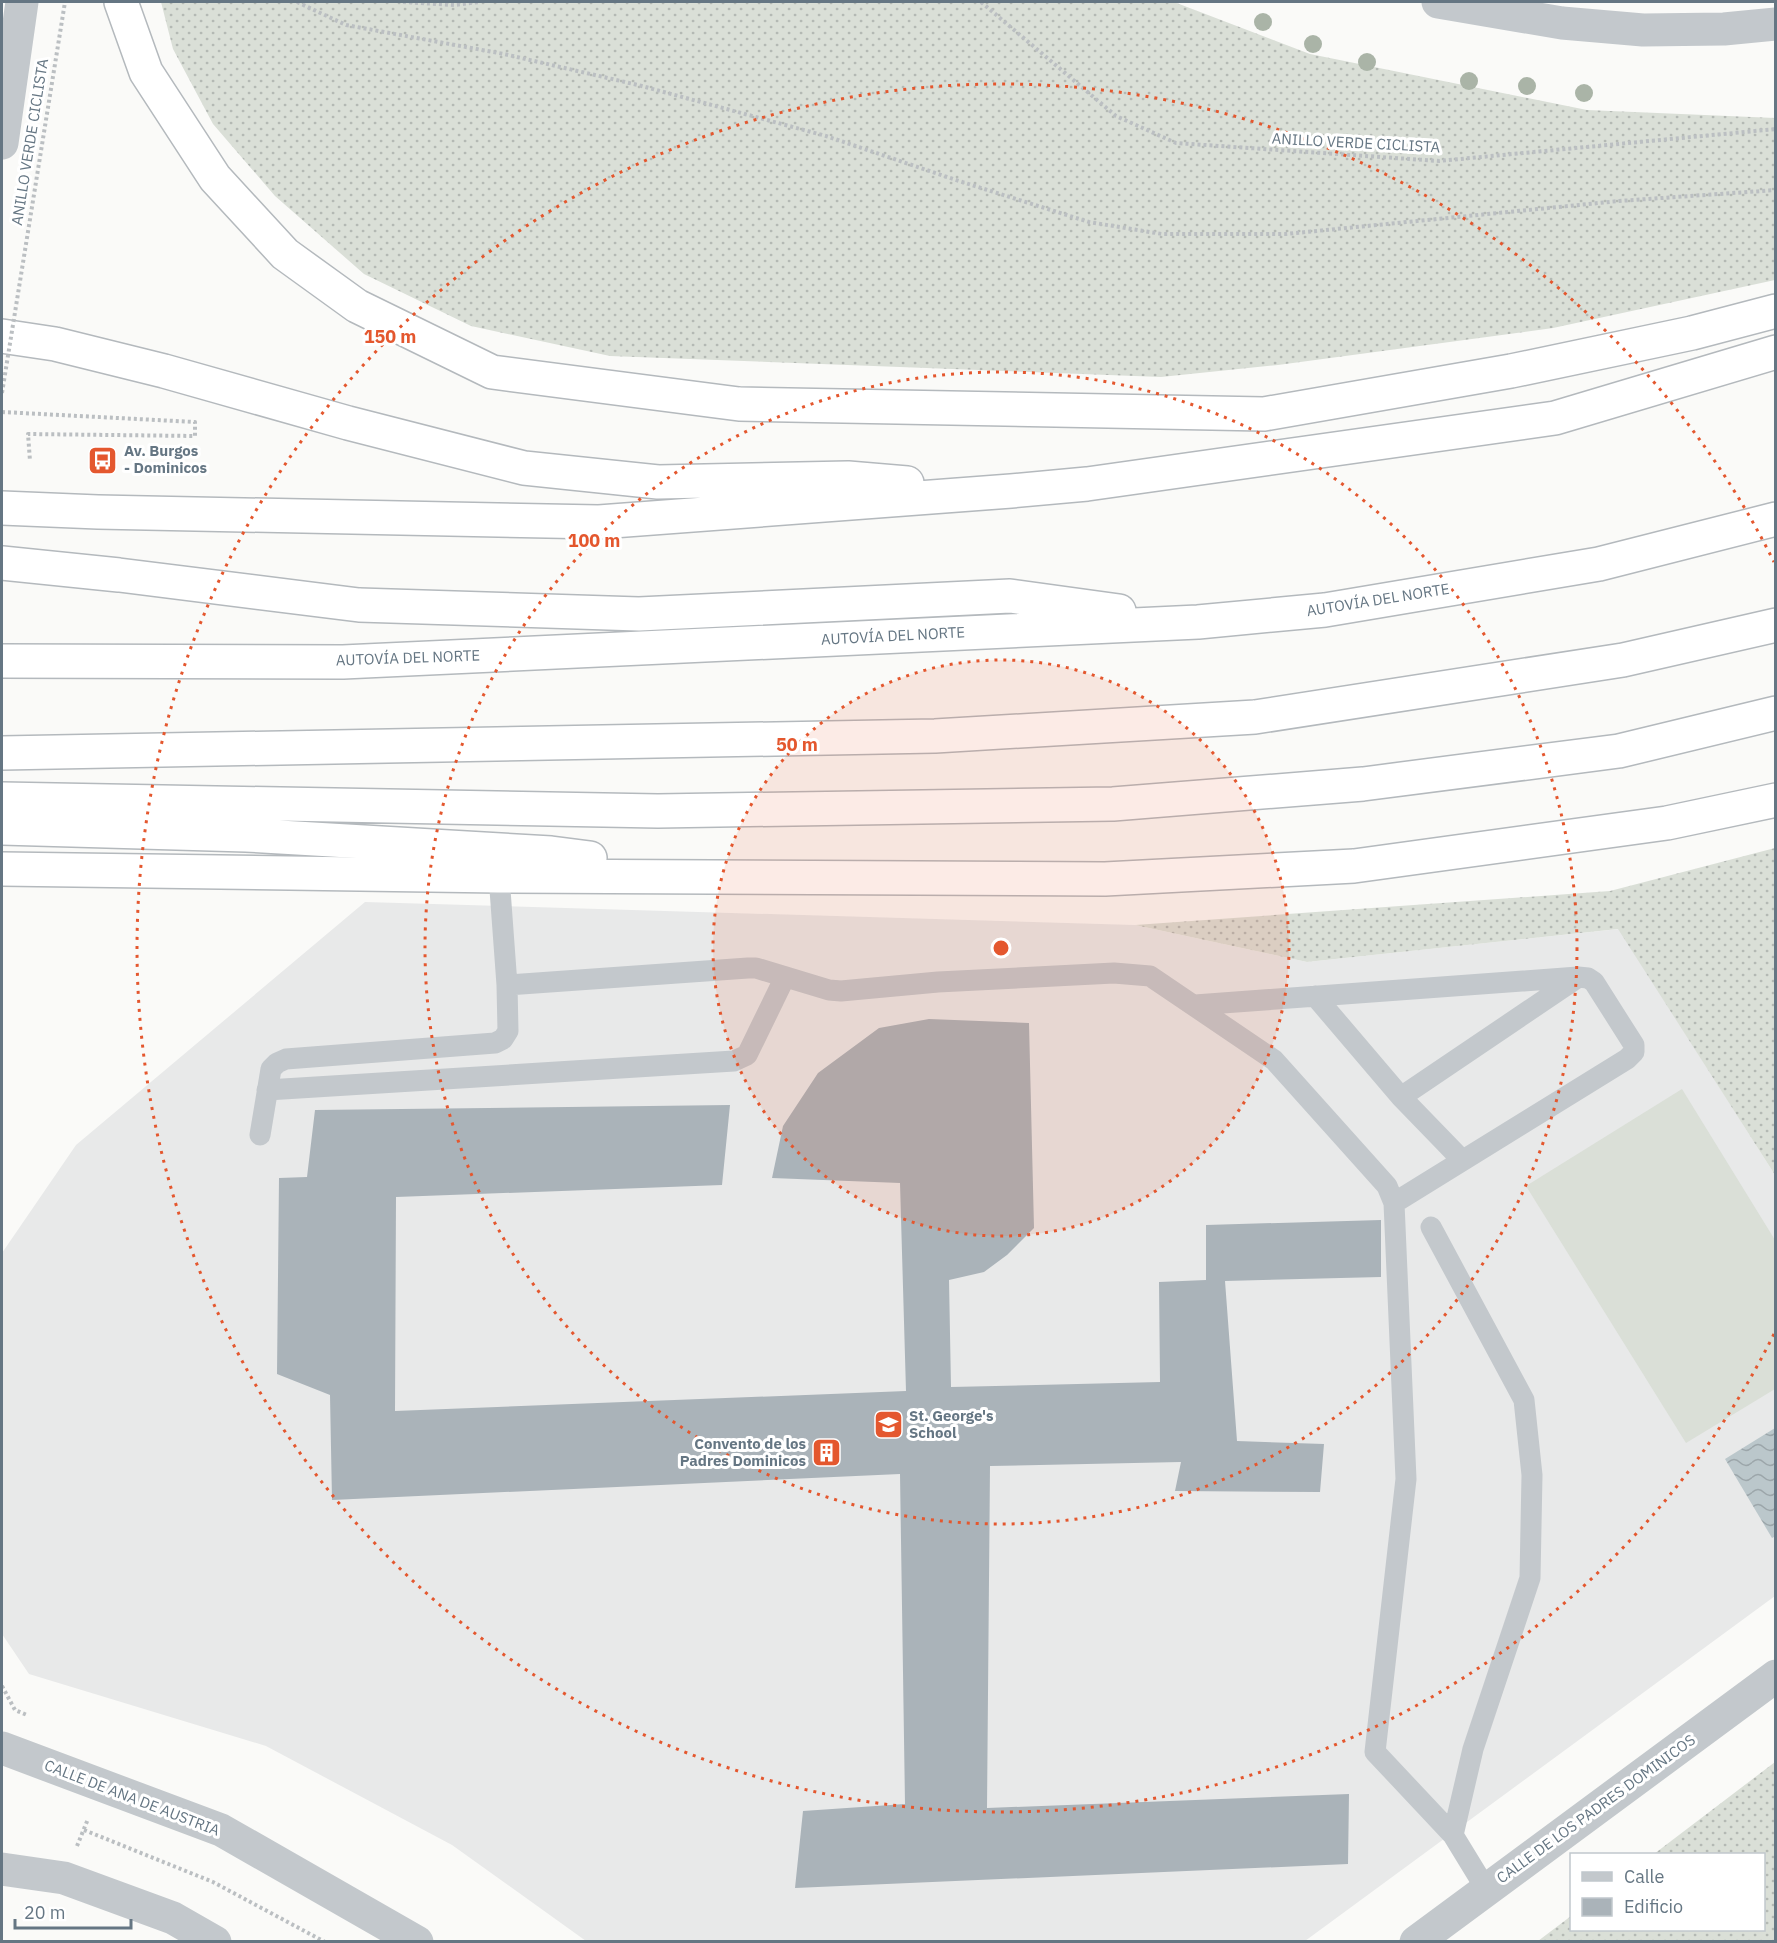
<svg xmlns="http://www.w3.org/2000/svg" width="1777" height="1943" viewBox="0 0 1777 1943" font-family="'IBM Plex Sans',sans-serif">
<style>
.built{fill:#e8e9e9}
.grass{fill:url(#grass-dots)}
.garden{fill:#dadfd7}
.water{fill:url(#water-waves)}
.building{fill:#aab3b9}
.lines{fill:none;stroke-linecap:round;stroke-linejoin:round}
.motorway-casing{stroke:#b4b9bd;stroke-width:36}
.path{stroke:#bbbfc2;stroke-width:4;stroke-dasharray:3 3;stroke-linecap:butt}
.service{stroke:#c3c8cc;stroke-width:21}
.minor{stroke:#c3c8cc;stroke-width:33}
.tertiary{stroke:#c3c8cc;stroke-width:33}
.motorway{stroke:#fff;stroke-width:33}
.path-bridge{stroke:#bbbfc2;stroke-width:4;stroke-dasharray:3 3;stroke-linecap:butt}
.tree{fill:#aab4a7}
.ring{fill:none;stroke:#e4572e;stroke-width:3;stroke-dasharray:3 6}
.labels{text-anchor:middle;stroke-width:6;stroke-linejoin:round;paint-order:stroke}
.street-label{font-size:15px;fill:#657683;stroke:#fff}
.poi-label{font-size:15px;font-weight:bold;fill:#657683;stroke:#fff;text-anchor:start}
.centre{fill:#e4572e;stroke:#fff;stroke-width:3}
.ring-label{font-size:18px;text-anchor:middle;font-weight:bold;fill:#e4572e;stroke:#fff;stroke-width:6;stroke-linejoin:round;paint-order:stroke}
</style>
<defs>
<pattern id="grass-dots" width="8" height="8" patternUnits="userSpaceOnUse" patternTransform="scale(1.5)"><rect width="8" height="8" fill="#dadfd7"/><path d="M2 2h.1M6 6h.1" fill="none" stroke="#b4b9b4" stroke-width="1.8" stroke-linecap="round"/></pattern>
<pattern id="water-waves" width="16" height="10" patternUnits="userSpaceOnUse" patternTransform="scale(1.5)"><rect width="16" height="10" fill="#bbc7cb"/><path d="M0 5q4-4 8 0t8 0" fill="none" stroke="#9ca6aa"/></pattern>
</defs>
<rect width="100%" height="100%" fill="#fafaf8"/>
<path class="built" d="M 365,902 L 1135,925 L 1307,962 L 1619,929 L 1775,1175 L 1775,1596 L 1305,1941 L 586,1941 L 452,1845 L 266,1746 L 29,1674 L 2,1634 L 2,1253 L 76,1145 Z"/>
<path class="grass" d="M 161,2 L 1174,2 L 1310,54 L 1587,110 L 1775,118 L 1775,280 L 1553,328 L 1278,365 L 1161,377 L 610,356 L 471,326 L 364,274 L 275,196 L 213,124 L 173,49 Z
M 1775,848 L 1775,1175 L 1618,929 L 1307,962 L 1135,925 L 1610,891 Z
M 1775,1762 L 1775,1941 L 1538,1941 L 1571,1916 L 1572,1930 L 1764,1930 L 1764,1854 L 1654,1854 Z"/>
<path class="garden" d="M 1682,1089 L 1775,1240 L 1775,1389 L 1686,1443 L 1526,1186 Z"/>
<path class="water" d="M 1775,1428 L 1776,1536 L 1772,1538 L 1725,1459 Z"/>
<path class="building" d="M 929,1019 L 1029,1023 L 1034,1228 L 1007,1255 L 984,1272 L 949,1280 L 951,1387 L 1160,1382 L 1159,1282 L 1206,1280 L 1206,1225 L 1381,1220 L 1381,1277 L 1225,1281 L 1237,1441 L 1324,1444 L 1320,1492 L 1175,1491 L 1181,1462 L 990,1466 L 987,1808 L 1349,1794 L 1348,1864 L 795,1888 L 803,1811 L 905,1804 L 900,1474 L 332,1500 L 330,1395 L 277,1374 L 279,1178 L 307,1177 L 315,1110 L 730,1105 L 722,1185 L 396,1197 L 395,1411 L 906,1391 L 900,1183 L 772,1178 L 783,1126 L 818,1073 L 879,1028 Z"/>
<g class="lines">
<defs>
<path id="motorway" d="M 121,2 L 146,72 L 215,178 L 285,254 L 357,306 L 492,372 L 739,404 L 1264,414 L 1511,371 L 1692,333 L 1776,311
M 2,336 L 55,344 L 164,371 L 348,423 L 524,468 L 658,482 L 848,478 L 907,483
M 2,508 L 98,512 L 599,522 L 1011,491 L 1087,484 L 1555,418 L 1776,352
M 2,563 L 119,575 L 359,605 L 639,614 L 1010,596 L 1119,611
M 2,661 L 343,662 L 1198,622 L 1325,610 L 1599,564 L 1776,519
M 2,753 L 935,736 L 1255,717 L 1623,660 L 1776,625
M 2,799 L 658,811 L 1113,804 L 1363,784 L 1619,751 L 1776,713
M 2,828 L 246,835 L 551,853 L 590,858
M 2,869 L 499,876 L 1105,879 L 1354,866 L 1667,823 L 1776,800"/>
</defs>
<use href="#motorway" class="motorway-casing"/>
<path class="path" d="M 297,2 L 346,25 L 504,54 L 638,85 L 826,136 L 959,181 L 1089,222 L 1162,234 L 1286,234 L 1619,201 L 1776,190
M 403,2 L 454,5 L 479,2
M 981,2 L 1116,116 L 1176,143 L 1439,161 L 1776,129
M 2,1686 L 15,1710 L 27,1715
M 84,1830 L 213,1882 L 325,1942
M 77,1846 L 88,1819"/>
<path class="service" d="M 499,876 L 507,985
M 1315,996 L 1401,1097 L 1462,1160
M 1195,1005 L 1578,977 L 1588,978 L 1594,982 L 1634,1045 L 1634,1052 L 1627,1059 L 1394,1203
M 267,1090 L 734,1061 L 747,1055 L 785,977
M 1401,1097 L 1577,978
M 260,1135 L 271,1069 L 277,1063 L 286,1059 L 495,1043 L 503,1039 L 508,1031 L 507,985 L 748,968 L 756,968 L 829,990 L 841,991 L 938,982 L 1114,973 L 1150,976 L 1274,1060 L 1387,1186 L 1394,1203 L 1406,1479 L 1375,1752 L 1453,1835
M 1431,1227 L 1524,1400 L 1532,1475 L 1530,1578 L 1473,1749 L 1453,1835 L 1486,1889"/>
<path class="minor" d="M 1438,2 L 1562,23 L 1643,30 L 1724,29 L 1776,24
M 2,1748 L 221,1830 L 417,1942
M 2,1869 L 64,1878 L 173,1918 L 215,1942
M 1416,1942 L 1776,1676"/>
<path class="tertiary" d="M 2,143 L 22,2"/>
<use href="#motorway" class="motorway"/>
<path class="path-bridge" d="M 2,393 L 65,2
M 2,412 L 195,422 L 195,436 L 28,434 L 30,461"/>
</g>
<g class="tree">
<circle cx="1263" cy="22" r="9"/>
<circle cx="1313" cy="44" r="9"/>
<circle cx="1367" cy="62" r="9"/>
<circle cx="1469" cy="81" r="9"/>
<circle cx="1527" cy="86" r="9"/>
<circle cx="1584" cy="93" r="9"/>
</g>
<circle cx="1001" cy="948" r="288" fill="#e4572e" fill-opacity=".12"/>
<g class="ring">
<circle cx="1001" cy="948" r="288"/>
<circle cx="1001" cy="948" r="576"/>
<path d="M1774 1334A864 864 0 1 1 1774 562"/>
</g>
<defs>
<symbol id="bus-square" viewBox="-11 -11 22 22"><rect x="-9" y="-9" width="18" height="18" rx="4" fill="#e4572e" stroke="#fff"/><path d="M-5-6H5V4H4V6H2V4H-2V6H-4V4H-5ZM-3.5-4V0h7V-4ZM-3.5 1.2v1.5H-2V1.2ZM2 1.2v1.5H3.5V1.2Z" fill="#fff"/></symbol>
<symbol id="school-square" viewBox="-11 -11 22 22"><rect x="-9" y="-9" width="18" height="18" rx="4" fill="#e4572e" stroke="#fff"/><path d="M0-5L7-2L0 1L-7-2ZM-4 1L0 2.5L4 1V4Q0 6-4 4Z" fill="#fff"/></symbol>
<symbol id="building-square" viewBox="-11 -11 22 22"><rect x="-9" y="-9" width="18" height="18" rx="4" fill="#e4572e" stroke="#fff"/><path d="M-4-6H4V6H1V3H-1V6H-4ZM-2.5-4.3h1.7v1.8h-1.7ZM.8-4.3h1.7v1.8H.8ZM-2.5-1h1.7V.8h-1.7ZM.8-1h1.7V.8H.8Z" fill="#fff"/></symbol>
</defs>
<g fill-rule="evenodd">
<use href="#bus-square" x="86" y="444" width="33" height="33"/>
<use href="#school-square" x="872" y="1408" width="33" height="33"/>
<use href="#building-square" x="810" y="1436" width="33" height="33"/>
</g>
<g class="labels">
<g class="street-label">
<text transform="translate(30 142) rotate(-81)" y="5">ANILLO VERDE CICLISTA</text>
<text transform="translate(1356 143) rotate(3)" y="5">ANILLO VERDE CICLISTA</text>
<text transform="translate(1378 600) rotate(-9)" y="5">AUTOVÍA DEL NORTE</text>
<text transform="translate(893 636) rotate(-3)" y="5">AUTOVÍA DEL NORTE</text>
<text transform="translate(408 658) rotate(-2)" y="5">AUTOVÍA DEL NORTE</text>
<text transform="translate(132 1798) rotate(21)" y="5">CALLE DE ANA DE AUSTRIA</text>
<text transform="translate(1596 1809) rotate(-36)" y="5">CALLE DE LOS PADRES DOMINICOS</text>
</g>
<g class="poi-label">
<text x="124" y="456">Av. Burgos<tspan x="124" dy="17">- Dominicos</tspan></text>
<text x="909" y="1421">St. George's<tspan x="909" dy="17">School</tspan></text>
<text x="806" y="1449" text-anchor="end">Convento de los<tspan x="806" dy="17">Padres Dominicos</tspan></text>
</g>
</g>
<circle cx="1001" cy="948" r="9" class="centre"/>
<g class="ring-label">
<text x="390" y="343">150 m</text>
<text x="594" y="547">100 m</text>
<text x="797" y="751">50 m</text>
</g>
<rect width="1777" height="1943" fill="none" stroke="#657683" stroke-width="6"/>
<rect x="1570" y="1853" width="195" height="78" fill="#ffffff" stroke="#c1c8cd" stroke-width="1.5"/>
<rect x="1582" y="1872" width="30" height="9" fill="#c3c8cc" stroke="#c1c8cd" stroke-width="1.5"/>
<text x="1624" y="1883" font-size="18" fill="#657683">Calle</text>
<rect x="1582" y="1898" width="30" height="18" fill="#aab3b9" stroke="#c1c8cd" stroke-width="1.5"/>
<text x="1624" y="1913" font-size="18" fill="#657683">Edificio</text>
<path d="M15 1919v9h116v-9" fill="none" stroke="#657683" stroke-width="3"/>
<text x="24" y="1919" font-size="18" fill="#657683" stroke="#ffffff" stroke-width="4.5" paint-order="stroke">20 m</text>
</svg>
